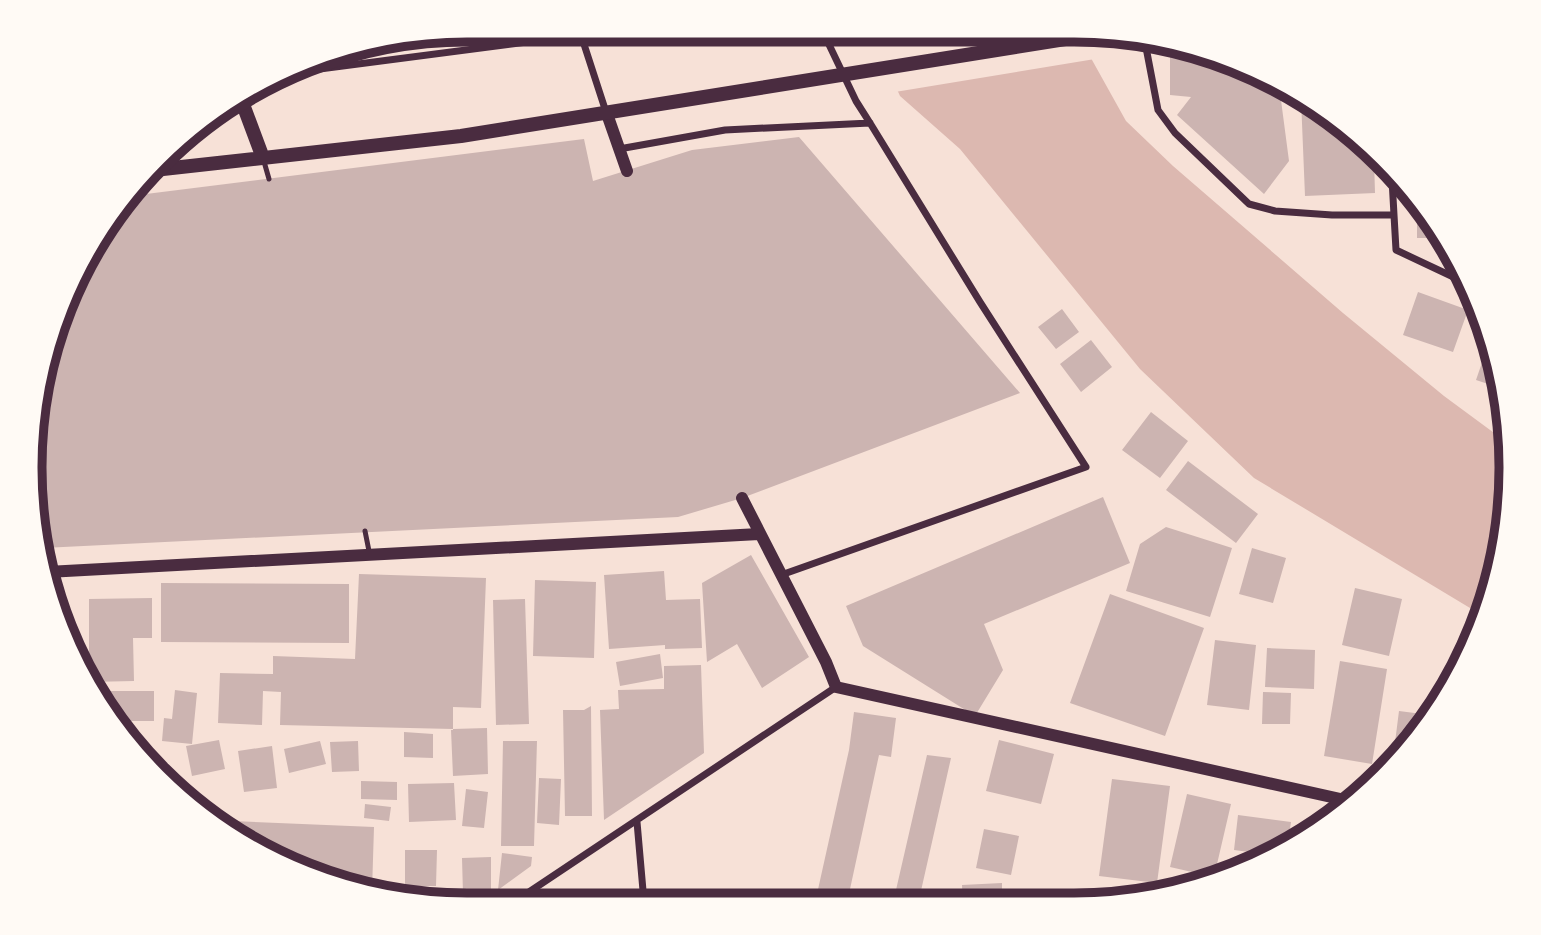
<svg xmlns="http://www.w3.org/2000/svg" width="1541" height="935" viewBox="0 0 1541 935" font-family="'Alegreya Sans',sans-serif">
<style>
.water{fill:#dcb8b0}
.pier{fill:#f7e1d7}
.building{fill:#ccb4b1}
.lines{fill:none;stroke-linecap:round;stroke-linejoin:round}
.service{stroke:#4a2c40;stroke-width:5}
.minor{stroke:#4a2c40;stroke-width:7}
.tertiary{stroke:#4a2c40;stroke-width:12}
.secondary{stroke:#4a2c40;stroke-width:14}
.rim{fill:none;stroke:#4a2c40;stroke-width:9}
</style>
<rect width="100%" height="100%" fill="#f7e1d7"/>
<path class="water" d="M 871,32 L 1077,33 L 1126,121 L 1173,166 L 1343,313 L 1444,396 L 1505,441 L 1496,580 L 1480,614 L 1254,478 L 1140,369 L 960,149 L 900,96 Z"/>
<path class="pier" d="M 928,32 L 1081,33 L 1095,59 L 895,92 L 872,42 Z"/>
<path class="building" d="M 469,30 L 497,30 L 499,39 L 474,46 Z
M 1170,44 L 1241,63 L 1279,85 L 1289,161 L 1264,194 L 1177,115 L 1191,97 L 1170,95 Z
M 1301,99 L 1340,120 L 1374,159 L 1375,193 L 1305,196 Z
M 799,137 L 1020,393 L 742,498 L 678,517 L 43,548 L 30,467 L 53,327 L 104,224 L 130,196 L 584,139 L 593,181 L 692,150 Z
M 1417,208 L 1444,238 L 1417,238 Z
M 1418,292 L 1468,310 L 1453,352 L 1403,335 Z
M 1062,309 L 1079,332 L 1056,349 L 1038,327 Z
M 1091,340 L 1112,367 L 1081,392 L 1060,364 Z
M 1487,348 L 1500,388 L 1476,380 Z
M 1151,412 L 1188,441 L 1160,478 L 1122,450 Z
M 1188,461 L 1258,514 L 1236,543 L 1166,490 Z
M 1103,497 L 1130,563 L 984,624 L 1003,670 L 975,716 L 863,646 L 846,606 Z
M 1166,527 L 1232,548 L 1210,617 L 1126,591 L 1140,544 Z
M 1252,548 L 1286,558 L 1273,603 L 1239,594 Z
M 751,555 L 809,657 L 762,688 L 737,644 L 707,662 L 702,583 Z
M 664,571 L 666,600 L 700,599 L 702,648 L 665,649 L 665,645 L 609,649 L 604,575 Z
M 359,574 L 486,578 L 481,708 L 453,707 L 453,729 L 487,728 L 488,774 L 453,776 L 451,730 L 453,730 L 453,729 L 280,725 L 281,692 L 263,691 L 262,725 L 218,723 L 220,673 L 273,674 L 273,656 L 355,659 Z
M 535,580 L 596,582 L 594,658 L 533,656 Z
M 161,583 L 349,584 L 349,643 L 161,642 Z
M 1355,588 L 1402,599 L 1389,656 L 1342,645 Z
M 1110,594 L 1204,628 L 1165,736 L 1070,703 Z
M 152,598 L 152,638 L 133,638 L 134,681 L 89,682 L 89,599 Z
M 525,599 L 529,724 L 496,725 L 493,600 Z
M 1215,640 L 1256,645 L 1249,710 L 1207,705 Z
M 1267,648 L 1315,650 L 1314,689 L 1265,687 Z
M 660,654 L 663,678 L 620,686 L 616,662 Z
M 1340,661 L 1387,669 L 1372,764 L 1324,756 Z
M 701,665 L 704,753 L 604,820 L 600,710 L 619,709 L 618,690 L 664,689 L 664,666 Z
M 175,690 L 197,693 L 192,744 L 162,741 L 164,718 L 172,719 Z
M 94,691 L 154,691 L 154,721 L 113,721 L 104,711 Z
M 1263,692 L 1291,693 L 1290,724 L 1262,724 Z
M 591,706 L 592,816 L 565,816 L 563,710 L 584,710 Z
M 1399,711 L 1430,715 L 1421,734 L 1393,758 Z
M 854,712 L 896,718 L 891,757 L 879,755 L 847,903 L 815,903 L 849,750 Z
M 404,732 L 433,734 L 433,758 L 404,757 Z
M 219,740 L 225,769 L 192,776 L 186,746 Z
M 999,740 L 1054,754 L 1041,804 L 986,791 Z
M 320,741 L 326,764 L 289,773 L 284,749 Z
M 358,741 L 359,771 L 332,772 L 330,742 Z
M 503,741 L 537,741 L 534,846 L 501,846 Z
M 272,746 L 277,788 L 244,792 L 238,751 Z
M 927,755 L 951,758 L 918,904 L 893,903 Z
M 539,778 L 561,779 L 559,825 L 537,823 Z
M 1112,779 L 1170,786 L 1157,883 L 1099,876 Z
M 361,781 L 397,782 L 397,800 L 361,799 Z
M 454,783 L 456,820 L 409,822 L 408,784 Z
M 466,789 L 488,792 L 484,828 L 462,826 Z
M 1187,794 L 1231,804 L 1214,877 L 1170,867 Z
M 365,804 L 391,807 L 389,821 L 364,818 Z
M 1238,815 L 1291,822 L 1287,849 L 1272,855 L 1234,850 Z
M 210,820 L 374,827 L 372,891 L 300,872 Z
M 1305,822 L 1317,825 L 1302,838 Z
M 984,829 L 1019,836 L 1011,875 L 976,868 Z
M 405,850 L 437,850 L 436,886 L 405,886 Z
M 502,853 L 532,857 L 531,866 L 498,890 Z
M 491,857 L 491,891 L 487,893 L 463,894 L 462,858 Z
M 1002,883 L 1002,904 L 963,904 L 962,885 Z
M 1177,885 L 1191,889 L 1175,892 Z"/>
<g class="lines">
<path class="service" d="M 263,158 L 269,179
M 365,531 L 370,556"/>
<path class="minor" d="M 1144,37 L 1158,110 L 1175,133 L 1249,204 L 1275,211 L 1332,215 L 1394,215 L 1396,250 L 1464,282
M 289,73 L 581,35
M 606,112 L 581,35 L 610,31
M 619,149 L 725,130 L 870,123
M 1392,179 L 1394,215
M 781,575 L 1086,467 L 980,302 L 870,123 L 856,101 L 823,32
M 637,822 L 644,902
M 514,902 L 836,687"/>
<path class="tertiary" d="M 607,114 L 627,171
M 742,498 L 826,662 L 836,687 L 1345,800
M 47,572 L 759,534"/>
<path class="secondary" d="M 241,99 L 263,158
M 154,170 L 461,136 L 1103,33"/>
</g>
<path d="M0 0H1541V935H0ZM467 42H1074A425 425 0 0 1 1499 467V468A425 425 0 0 1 1074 893H467A425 425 0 0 1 42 468V467A425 425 0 0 1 467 42Z" fill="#fffaf5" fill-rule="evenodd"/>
<path class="rim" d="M467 42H1074A425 425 0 0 1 1499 467V468A425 425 0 0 1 1074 893H467A425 425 0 0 1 42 468V467A425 425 0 0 1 467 42Z"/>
</svg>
